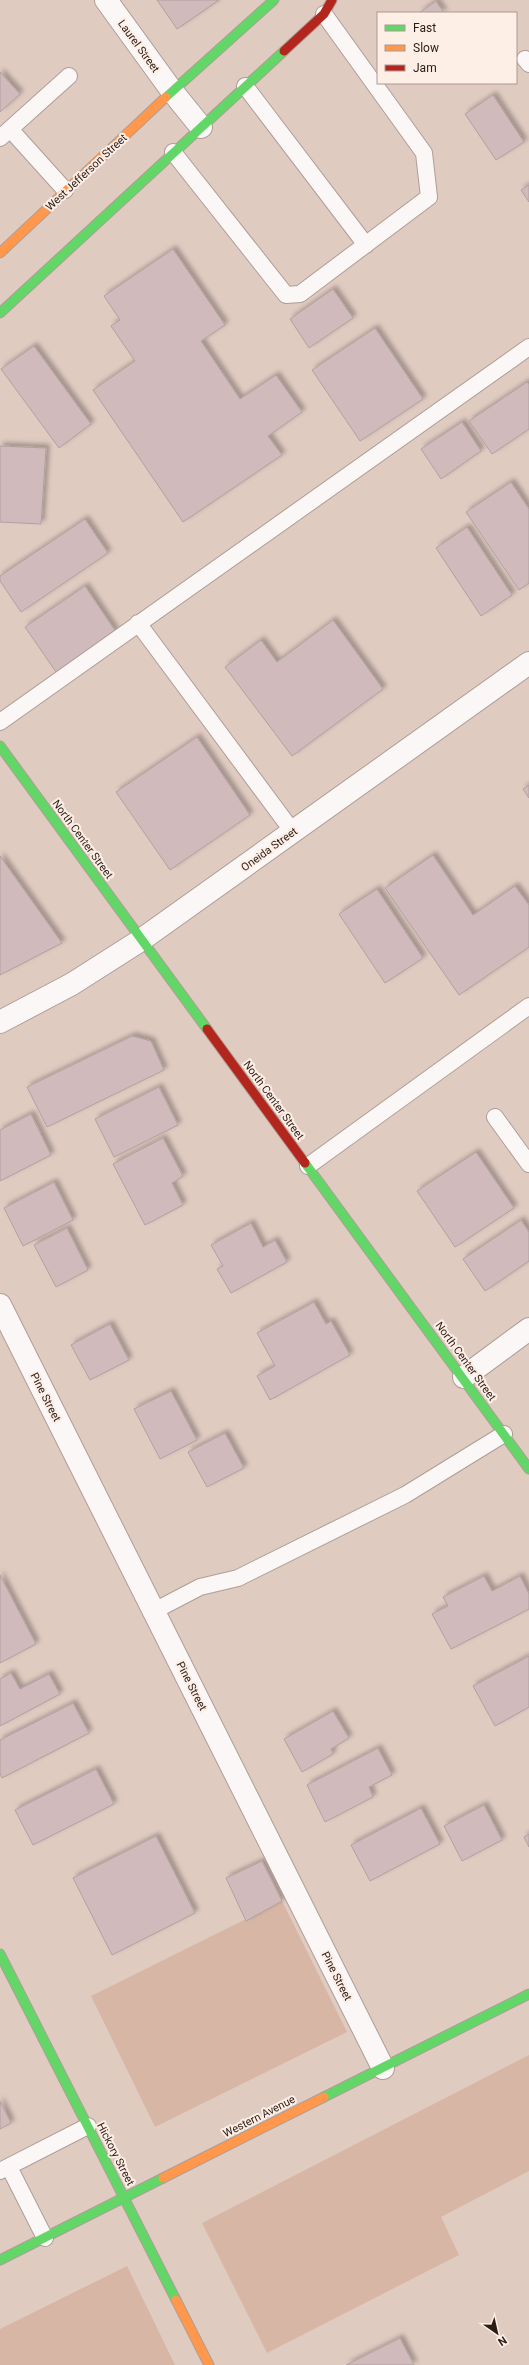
<svg xmlns="http://www.w3.org/2000/svg" width="529" height="2365" viewBox="0 0 529 2365" font-family="Roboto,sans-serif">
<style>
.green{fill:#d8b6a5}
.building{fill:#d1babc;stroke:#b1a09f;filter:url(#shadow)}
.lines{fill:none;stroke-linecap:round;stroke-linejoin:round}
.lane-casing{stroke:#ae9e97;stroke-width:18}
.street-casing{stroke:#ae9e97;stroke-width:24}
.fast-casing{stroke:#ae9e97;stroke-width:11}
.slow-casing{stroke:#ae9e97;stroke-width:11}
.jam-casing{stroke:#ae9e97;stroke-width:11}
.lane{stroke:#faf7f6;stroke-width:16}
.street{stroke:#faf7f6;stroke-width:22}
.fast{stroke:#63d668;stroke-width:9}
.slow{stroke:#ff974d;stroke-width:9}
.jam{stroke:#b3261e;stroke-width:9}
.labels{text-anchor:middle;stroke-width:4;stroke-linejoin:round;paint-order:stroke}
.street-label{font-size:11px;fill:#2a1d16;stroke:#fdeee6}
</style>
<defs>
<filter id="shadow"><feDropShadow dx="3.5" dy="-3.5" stdDeviation="2" flood-color="#0004"/></filter>
</defs>
<rect width="100%" height="100%" fill="#e0cbc1"/>
<path class="green" d="M 282,1901 L 347,2032 L 155,2127 L 91,1996 Z
M 529,2055 L 529,2171 L 441,2217 L 459,2255 L 267,2353 L 202,2223 Z
M 127,2266 L 175,2365 L 0,2365 L 0,2329 Z"/>
<path class="building" d="M 157,0 L 219,0 L 177,29 Z
M 436,1 L 444,13 L 419,13 Z
M 0,72 L 20,94 L 0,112 Z
M 493,95 L 524,142 L 496,160 L 465,114 Z
M 529,185 L 529,202 L 521,190 Z
M 173,249 L 225,325 L 201,341 L 240,399 L 276,375 L 302,412 L 268,436 L 282,455 L 183,522 L 93,390 L 135,361 L 111,326 L 120,320 L 104,296 Z
M 333,289 L 353,318 L 309,348 L 290,319 Z
M 375,328 L 423,399 L 360,441 L 312,370 Z
M 34,346 L 91,424 L 59,448 L 1,369 Z
M 527,382 L 529,384 L 529,429 L 492,454 L 469,421 Z
M 462,422 L 481,451 L 441,479 L 421,449 Z
M 0,446 L 46,448 L 41,524 L 0,522 Z
M 511,482 L 529,509 L 529,583 L 519,590 L 466,512 Z
M 85,519 L 108,553 L 21,612 L 0,581 L 0,576 Z
M 467,527 L 512,595 L 481,616 L 436,548 Z
M 85,586 L 116,632 L 56,672 L 25,627 Z
M 333,620 L 383,689 L 292,756 L 225,667 L 261,640 L 277,662 Z
M 197,737 L 250,815 L 170,870 L 116,792 Z
M 529,785 L 529,798 L 523,789 Z
M 433,855 L 473,915 L 515,886 L 529,905 L 529,947 L 459,995 L 385,888 Z
M 0,856 L 62,943 L 0,975 Z
M 377,889 L 423,958 L 385,983 L 339,914 Z
M 132,1036 L 151,1041 L 164,1070 L 47,1127 L 27,1087 Z
M 159,1087 L 178,1125 L 114,1157 L 95,1119 Z
M 31,1114 L 51,1155 L 0,1181 L 0,1130 Z
M 163,1138 L 183,1176 L 172,1183 L 183,1205 L 145,1225 L 113,1164 Z
M 476,1152 L 514,1208 L 455,1247 L 417,1191 Z
M 54,1182 L 73,1220 L 23,1246 L 4,1208 Z
M 521,1220 L 529,1232 L 529,1261 L 485,1291 L 463,1259 Z
M 251,1223 L 263,1247 L 275,1240 L 287,1262 L 231,1293 L 217,1269 L 223,1266 L 211,1245 Z
M 67,1228 L 88,1270 L 56,1287 L 34,1245 Z
M 314,1302 L 326,1324 L 331,1321 L 350,1355 L 270,1400 L 257,1376 L 275,1366 L 257,1333 Z
M 110,1324 L 129,1360 L 90,1380 L 71,1345 Z
M 171,1391 L 197,1440 L 160,1459 L 134,1409 Z
M 225,1433 L 244,1468 L 207,1487 L 188,1452 Z
M 0,1575 L 36,1644 L 0,1663 Z
M 484,1576 L 492,1591 L 520,1576 L 529,1594 L 529,1609 L 451,1649 L 432,1614 L 448,1606 L 443,1597 Z
M 529,1656 L 529,1707 L 495,1726 L 473,1686 Z
M 11,1673 L 20,1689 L 49,1674 L 60,1694 L 0,1726 L 0,1679 Z
M 73,1703 L 89,1733 L 2,1778 L 0,1773 L 0,1740 Z
M 333,1711 L 349,1738 L 331,1749 L 333,1754 L 302,1772 L 284,1739 Z
M 378,1748 L 392,1775 L 369,1787 L 373,1797 L 325,1822 L 307,1785 Z
M 96,1769 L 114,1804 L 33,1845 L 15,1810 Z
M 484,1805 L 502,1840 L 462,1861 L 444,1826 Z
M 421,1808 L 440,1844 L 370,1881 L 351,1845 Z
M 529,1834 L 529,1847 L 524,1837 Z
M 156,1836 L 195,1913 L 112,1955 L 73,1878 Z
M 262,1861 L 282,1901 L 246,1921 L 226,1878 Z
M 0,2101 L 11,2123 L 0,2129 Z
M 400,2338 L 414,2365 L 346,2365 Z"/>
<g class="lines">
<defs>
<path id="lane" d="M 525,59 L 529,64
M 245,86 L 366,245
M 10,129 L 65,190
M 0,138 L 69,76
M 173,152 L 286,295 L 300,294 L 429,197 L 424,153 L 324,14
M 138,623 L 293,832
M 0,722 L 529,347
M 495,1117 L 529,1164
M 308,1166 L 529,1006
M 154,1611 L 200,1587 L 238,1578 L 405,1495 L 504,1434
M 9,2167 L 45,2238
M 0,2171 L 88,2126"/>
<path id="street" d="M 106,0 L 172,91 L 201,127
M 0,1022 L 72,984 L 141,940 L 529,663
M 0,1305 L 383,2068
M 464,1377 L 529,1329"/>
<path id="fast" d="M 166,97 L 274,0
M 0,313 L 284,51
M 0,746 L 207,1029
M 305,1163 L 529,1469
M 0,1954 L 176,2300
M 324,2097 L 529,1994
M 0,2260 L 163,2178"/>
<path id="slow" d="M 0,253 L 166,97
M 163,2178 L 324,2097
M 176,2300 L 209,2365"/>
<path id="jam" d="M 284,51 L 324,14 L 332,0
M 207,1029 L 305,1163"/>
</defs>
<use href="#lane" class="lane-casing"/>
<use href="#street" class="street-casing"/>
<use href="#fast" class="fast-casing"/>
<use href="#slow" class="slow-casing"/>
<use href="#jam" class="jam-casing"/>
<use href="#lane" class="lane"/>
<use href="#street" class="street"/>
<use href="#fast" class="fast"/>
<use href="#slow" class="slow"/>
<use href="#jam" class="jam"/>
</g>
<g class="labels">
<g class="street-label">
<text transform="translate(139 46) rotate(54)" y="4">Laurel Street</text>
<text transform="translate(86 172) rotate(-43)" y="4">West Jefferson Street</text>
<text transform="translate(83 839) rotate(54)" y="4">North Center Street</text>
<text transform="translate(269 849) rotate(-36)" y="4">Oneida Street</text>
<text transform="translate(274 1100) rotate(54)" y="4">North Center Street</text>
<text transform="translate(466 1361) rotate(54)" y="4">North Center Street</text>
<text transform="translate(46 1397) rotate(63)" y="4">Pine Street</text>
<text transform="translate(192 1686) rotate(63)" y="4">Pine Street</text>
<text transform="translate(337 1976) rotate(63)" y="4">Pine Street</text>
<text transform="translate(259 2116) rotate(-27)" y="4">Western Avenue</text>
<text transform="translate(116 2154) rotate(63)" y="4">Hickory Street</text>
</g>
</g>
<rect x="377" y="12" width="140" height="72" fill="#fdeee6" stroke="#a99a93"/>
<rect x="385" y="25" width="20" height="6" fill="#63d668" stroke="#a99a93"/>
<text x="413" y="32" font-size="12" fill="#2a1d16">Fast</text>
<rect x="385" y="45" width="20" height="6" fill="#ff974d" stroke="#a99a93"/>
<text x="413" y="52" font-size="12" fill="#2a1d16">Slow</text>
<rect x="385" y="65" width="20" height="6" fill="#b3261e" stroke="#a99a93"/>
<text x="413" y="72" font-size="12" fill="#2a1d16">Jam</text>
<g transform="translate(497 2333) rotate(146)" stroke="#fdeee6" stroke-width="3" paint-order="stroke">
<path d="M0-3L7 15L0 10L-7 15Z" fill="#2a1d16"/>
<text y="-6" font-size="11" font-weight="bold" text-anchor="middle" fill="#2a1d16">N</text>
</g>
</svg>
